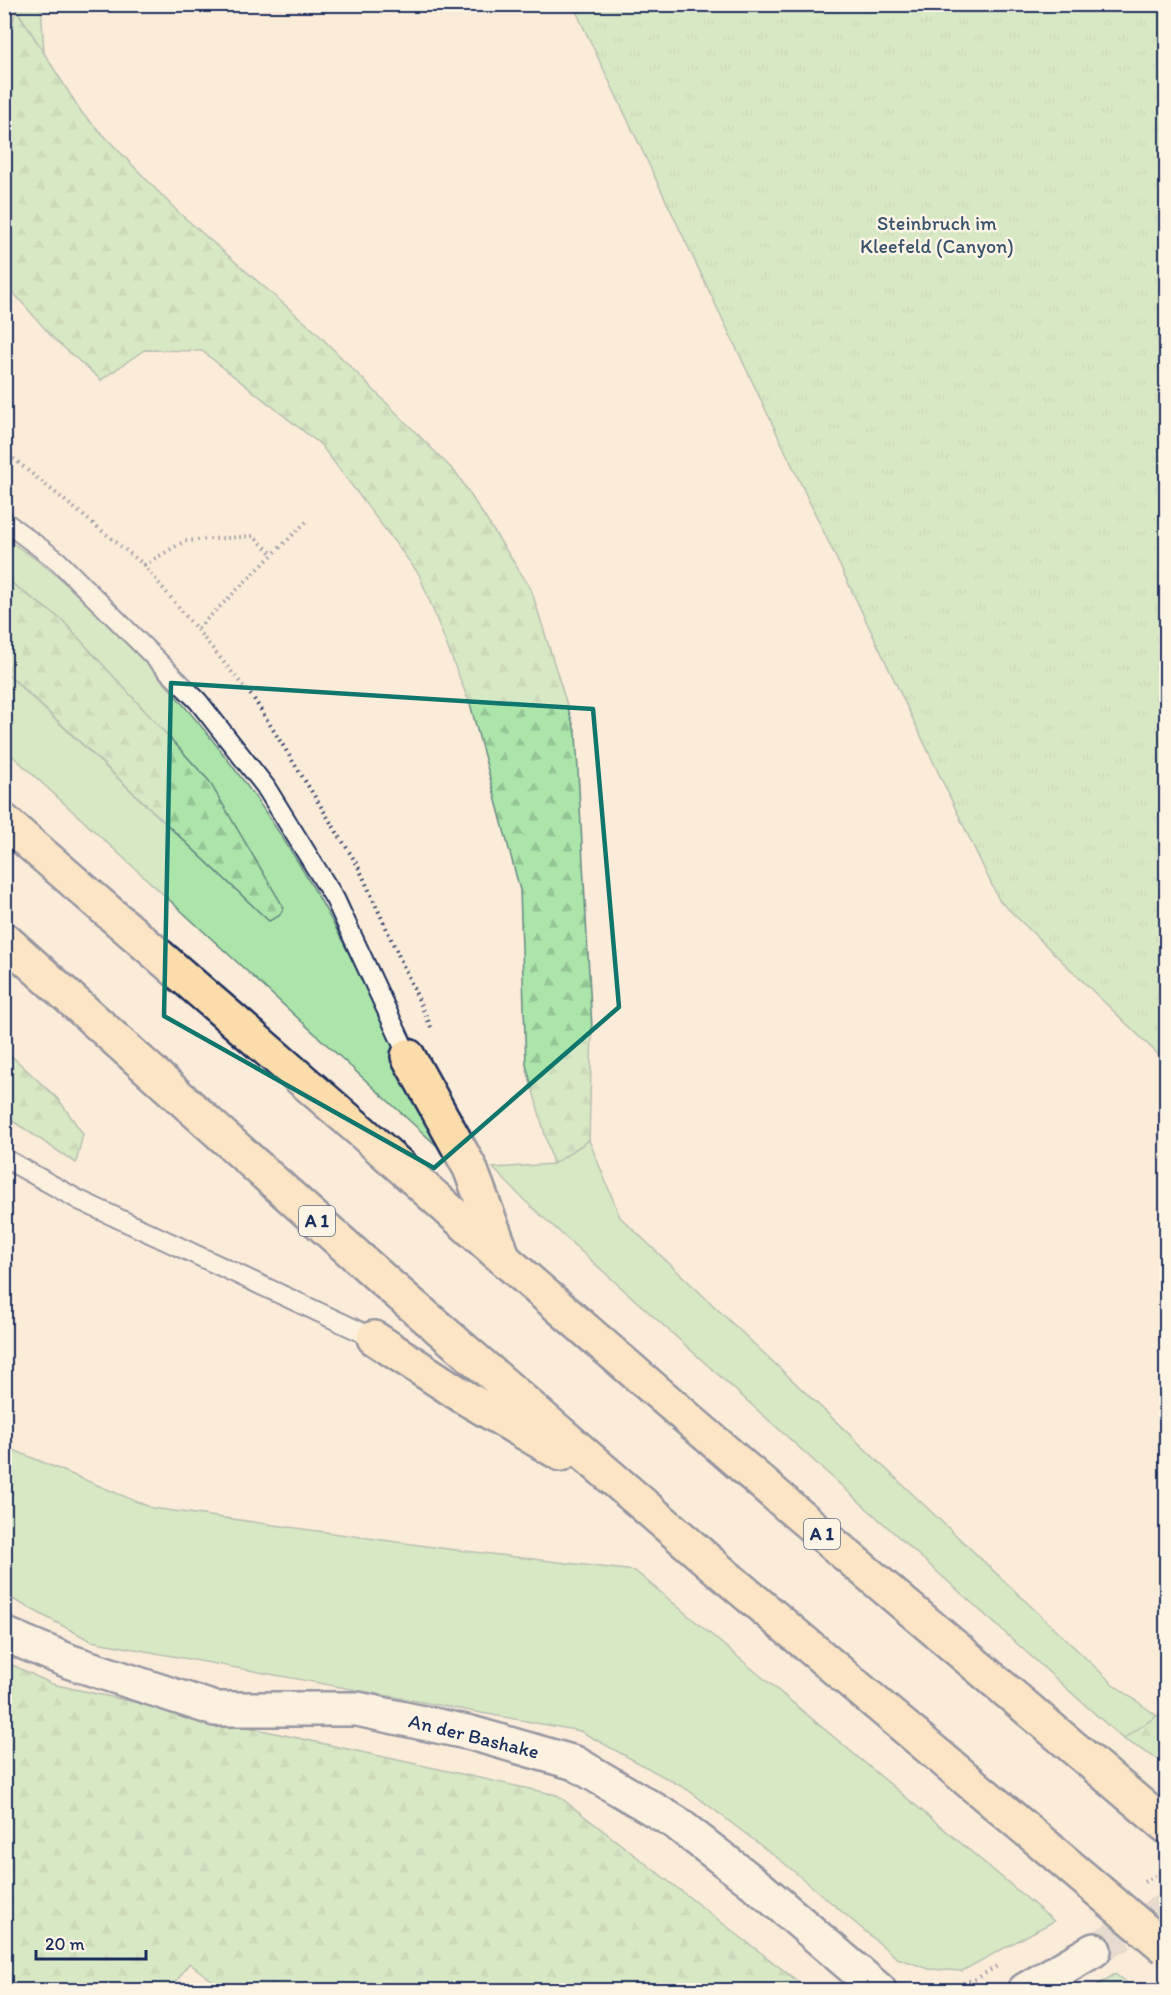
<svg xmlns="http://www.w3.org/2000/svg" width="1171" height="1995" viewBox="0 0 1171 1995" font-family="Itim,sans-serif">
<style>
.grass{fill:#ace5aa;stroke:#648a84;stroke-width:1.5}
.forest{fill:url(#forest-firs);stroke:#648a84;stroke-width:1.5}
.park{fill:url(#park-tufts);stroke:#648a84;stroke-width:1.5}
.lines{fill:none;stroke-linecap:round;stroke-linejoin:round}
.secondary-tunnel{stroke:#cec5c0;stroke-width:33;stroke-dasharray:33 16;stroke-linecap:butt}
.service-casing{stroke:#1b2f5e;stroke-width:22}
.minor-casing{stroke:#1b2f5e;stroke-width:38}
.secondary-casing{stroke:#1b2f5e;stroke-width:38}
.motorway-casing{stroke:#1b2f5e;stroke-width:38}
.path{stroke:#1b2f5e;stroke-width:4;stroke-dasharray:1.5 4.5;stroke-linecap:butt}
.service{stroke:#fcf5e5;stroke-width:18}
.minor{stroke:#fcf5e5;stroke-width:33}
.secondary{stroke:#fcf5e5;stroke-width:33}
.motorway{stroke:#fbddab;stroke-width:33}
.motorway-bridge-casing{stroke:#1b2f5e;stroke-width:38;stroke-linecap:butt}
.motorway-bridge{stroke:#fbddab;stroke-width:33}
.marked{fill:none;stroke:#0f766e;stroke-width:4.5;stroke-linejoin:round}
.labels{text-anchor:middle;stroke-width:5;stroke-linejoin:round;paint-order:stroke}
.shield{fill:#fcf5e5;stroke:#5e6a86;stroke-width:1.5}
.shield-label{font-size:18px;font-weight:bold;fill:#1b2f5e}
.park-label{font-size:20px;fill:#38536d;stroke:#fcf5e5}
.street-label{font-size:20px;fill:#1b2f5e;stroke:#fcf5e5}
</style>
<defs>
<pattern id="forest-firs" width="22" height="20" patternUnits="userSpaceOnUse" patternTransform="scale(1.5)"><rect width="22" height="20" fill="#ace5aa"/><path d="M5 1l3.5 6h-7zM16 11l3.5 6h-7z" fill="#93c595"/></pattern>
<pattern id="park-tufts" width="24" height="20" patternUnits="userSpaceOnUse" patternTransform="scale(1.5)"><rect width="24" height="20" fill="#ace5aa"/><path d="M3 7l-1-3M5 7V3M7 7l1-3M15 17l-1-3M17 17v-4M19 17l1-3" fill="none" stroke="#93c595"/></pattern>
</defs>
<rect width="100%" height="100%" fill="#fbebd9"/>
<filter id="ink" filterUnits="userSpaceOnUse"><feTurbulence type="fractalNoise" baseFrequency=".0167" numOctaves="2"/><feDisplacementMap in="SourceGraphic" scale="12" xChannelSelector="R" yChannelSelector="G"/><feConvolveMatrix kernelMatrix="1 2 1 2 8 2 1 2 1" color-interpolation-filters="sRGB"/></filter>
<g filter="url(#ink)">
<path class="grass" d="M 15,5 L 41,5 L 44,53 L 16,9 Z
M 5,538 C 23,551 43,563 59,578 C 160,668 246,772 314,889 C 364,975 402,1067 448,1156 L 5,749 L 4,671 L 269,921 L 209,781 L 62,620 L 5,578 Z
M 589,1140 L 620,1217 L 1113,1684 L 1157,1716 L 1123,1739 L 524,1200 L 493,1168 L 553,1164 Z
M 4,1446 L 152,1508 L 448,1549 L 635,1571 L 1054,1921 L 962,1971 L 929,1969 L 897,1958 L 784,1863 L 688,1790 L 580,1731 L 91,1641 L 5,1595 Z"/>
<path class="forest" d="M 16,9 L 82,113 L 178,212 L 316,332 L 457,474 L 531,589 L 576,734 L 592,1029 L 589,1140 L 553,1164 L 526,1065 L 520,890 L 471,707 L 419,574 L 321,445 L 202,351 L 144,350 L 101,380 L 54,339 L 11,290 L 5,290 L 4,62 Z
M 4,578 L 62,620 L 209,781 L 284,908 L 279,916 L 269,921 L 5,671 Z
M 4,1049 L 59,1100 L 83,1134 L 76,1163 L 5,1116 Z
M 4,1661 L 52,1684 L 557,1795 L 809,1990 L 225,1990 L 189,1963 L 171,1990 L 5,1990 Z
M 1166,1713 L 1166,1764 L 1123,1739 L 1157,1716 Z
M 1115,1974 L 1136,1990 L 1090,1990 Z"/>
<path class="park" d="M 573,5 L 1166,5 L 1166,1062 L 999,900 Z"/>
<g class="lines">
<path class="secondary-tunnel" d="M 1094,1950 L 1166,1909"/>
<defs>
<path id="service" d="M 4,521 L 58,561 L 198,701 L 265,786 L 335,899 L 408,1056
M 4,1158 L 79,1200 L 374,1338"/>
<path id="minor" d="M 4,1634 L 71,1662 L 215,1709 L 357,1709 L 471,1733 L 575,1763 L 675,1822 L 759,1887 L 879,1990"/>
<path id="secondary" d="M 1025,1990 L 1094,1950"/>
<path id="motorway" d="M 4,821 L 362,1132 L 505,1260 L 792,1509 L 1166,1826
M 4,939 L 382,1279 L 735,1584 L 1047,1847
M 408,1056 L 470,1168 L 503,1256
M 374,1338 L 464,1397 L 561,1454"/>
</defs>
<use href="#service" class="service-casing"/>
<use href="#minor" class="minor-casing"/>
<use href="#secondary" class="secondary-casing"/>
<use href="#motorway" class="motorway-casing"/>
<path class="path" d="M 4,451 L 144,565 L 254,699 L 358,866 L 431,1027
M 144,565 L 185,541 L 253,536 L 274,555
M 198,628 L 307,521
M 1144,1882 L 1166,1869
M 940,1990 L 976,1979 L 997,1966"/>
<use href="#service" class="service"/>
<use href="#minor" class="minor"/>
<use href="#secondary" class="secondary"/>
<use href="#motorway" class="motorway"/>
<defs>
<path id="motorway-bridge" d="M 1047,1847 L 1166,1948"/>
</defs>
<use href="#motorway-bridge" class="motorway-bridge-casing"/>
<use href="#motorway-bridge" class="motorway-bridge"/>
</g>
</g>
<path d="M0 0H1171V1995H0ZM 171,683 L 593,709 L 619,1007 L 434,1168 L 164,1016 Z" fill="#fbebd9" fill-opacity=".55" fill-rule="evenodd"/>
<path class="marked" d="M 171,683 L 593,709 L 619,1007 L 434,1168 L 164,1016 Z"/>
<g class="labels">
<g class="shield">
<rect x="299" y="1206" width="36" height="30" rx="4.5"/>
<rect x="804" y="1519" width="36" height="30" rx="4.5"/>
</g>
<g class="shield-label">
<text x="317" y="1227">A 1</text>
<text x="822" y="1540">A 1</text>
</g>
<g class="park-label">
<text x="937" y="230">Steinbruch im<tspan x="937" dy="23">Kleefeld (Canyon)</tspan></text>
</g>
<g class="street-label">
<text transform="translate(474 1736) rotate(14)" y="7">An der Bashake</text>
</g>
</g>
<rect width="1171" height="1995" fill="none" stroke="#fcf5e5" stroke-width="24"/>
<rect x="12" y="12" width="1147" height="1971" fill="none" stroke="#1b2f5e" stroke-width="2" filter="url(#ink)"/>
<path d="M36 1950v9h110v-9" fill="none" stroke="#1b2f5e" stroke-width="3"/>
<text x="45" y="1950" font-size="18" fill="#1b2f5e" stroke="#fcf5e5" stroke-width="4.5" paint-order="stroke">20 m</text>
</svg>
